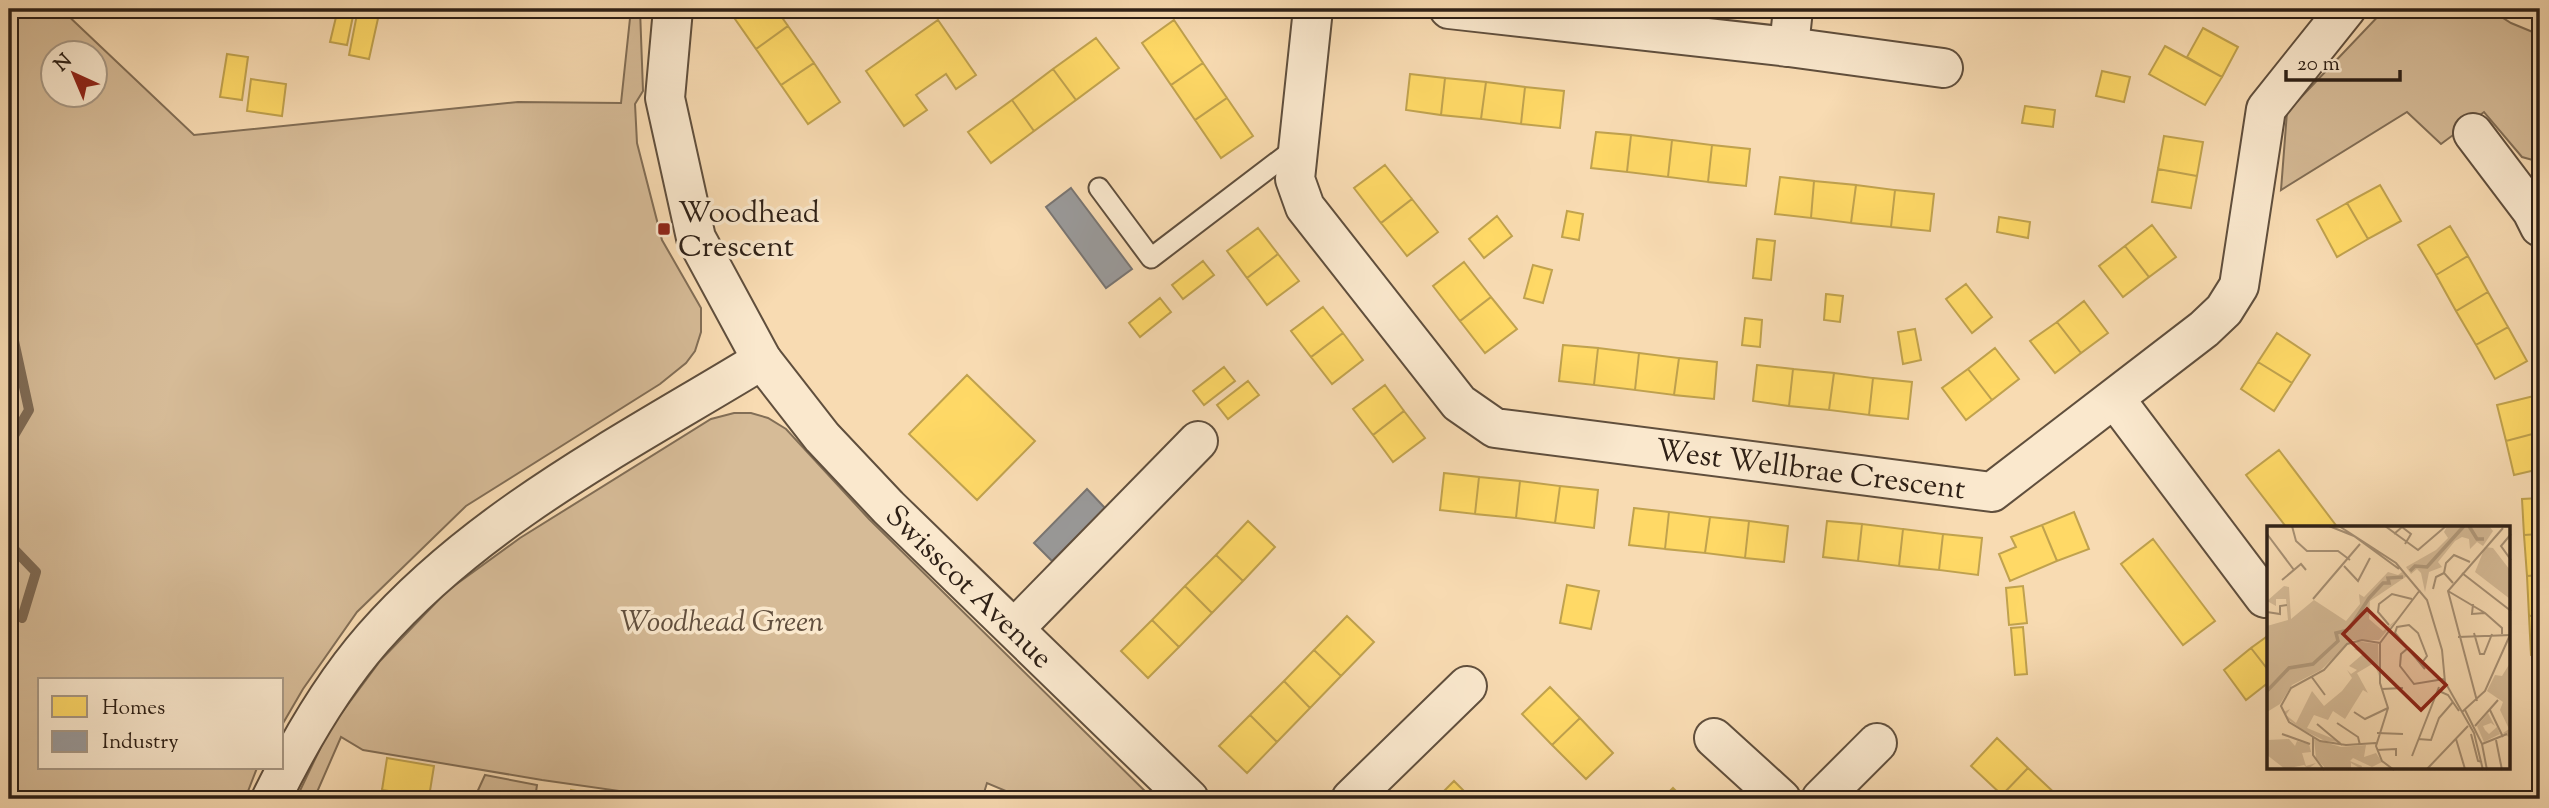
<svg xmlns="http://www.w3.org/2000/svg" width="2549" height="808" viewBox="0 0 2549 808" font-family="'Sorts Mill Goudy',serif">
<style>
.green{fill:#d6bb97;stroke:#826e56;stroke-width:2;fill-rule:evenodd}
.homes{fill:#ffd966;stroke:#c0a24e;stroke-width:2}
.industry{fill:#999;stroke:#797572;stroke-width:2}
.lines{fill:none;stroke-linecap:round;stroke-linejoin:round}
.stream{stroke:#7e6a54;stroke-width:10}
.service-casing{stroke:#604f3d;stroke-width:23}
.minor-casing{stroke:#604f3d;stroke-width:42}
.tertiary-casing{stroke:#604f3d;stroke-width:42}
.service{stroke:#fae8cd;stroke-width:19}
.minor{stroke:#fae8cd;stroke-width:38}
.tertiary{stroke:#fae8cd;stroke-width:38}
.poi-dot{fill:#8f2418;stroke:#fae8cd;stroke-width:2.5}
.labels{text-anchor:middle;stroke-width:7;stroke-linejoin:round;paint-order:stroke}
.poi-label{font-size:30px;fill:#2e2016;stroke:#fae8cd;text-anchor:start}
.street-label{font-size:30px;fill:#2e2016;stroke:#fae8cd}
.park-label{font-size:30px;font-style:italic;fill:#604e3d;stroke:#fae8cd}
.inset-river{fill:none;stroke:#b39b7d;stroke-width:3.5}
.inset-road{fill:none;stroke:#a79074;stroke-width:2}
.view{fill:#8f2418;fill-opacity:0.15;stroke:#8f2418;stroke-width:3.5}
.inset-edge{fill:none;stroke:#2e2016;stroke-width:3.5}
</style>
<rect width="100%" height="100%" fill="#f8dbb2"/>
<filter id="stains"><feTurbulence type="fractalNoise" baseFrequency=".00286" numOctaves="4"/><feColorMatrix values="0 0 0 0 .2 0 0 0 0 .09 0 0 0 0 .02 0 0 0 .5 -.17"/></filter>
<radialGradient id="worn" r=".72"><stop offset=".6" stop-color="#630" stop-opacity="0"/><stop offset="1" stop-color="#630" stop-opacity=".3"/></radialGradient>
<path class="green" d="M 9,9 L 61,9 L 194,135 L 518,102 L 621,103 L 631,9 L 640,9 L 643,91 L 635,104 L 637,143 L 662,240 L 701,308 L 701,332 L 695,351 L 686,363 L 660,384 L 466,506 L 357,612 L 303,689 L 282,725 L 282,680 L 40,680 L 40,768 L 257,768 L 245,799 L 9,799 ZM 94,52 L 94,94 L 52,94 L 52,52 Z
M 2385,9 L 2489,9 L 2511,23 L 2540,35 L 2540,162 L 2522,157 L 2484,112 L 2441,144 L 2407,112 L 2281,190 L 2287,112 Z
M 734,413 L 751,413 L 768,418 L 786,429 L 869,519 L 1153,799 L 1025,799 L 987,783 L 982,799 L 662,799 L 662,797 L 542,780 L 363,750 L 341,737 L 314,799 L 296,799 L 329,730 L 380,661 L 447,591 L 520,538 L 711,419 Z
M 485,775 L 537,785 L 535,799 L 474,799 Z"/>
<path class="homes" d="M 358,9 L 379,14 L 369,59 L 349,55 Z
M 530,9 L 571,9 L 571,17 L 530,14 Z
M 571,9 L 616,9 L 617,17 L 571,17 Z
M 728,9 L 776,9 L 788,26 L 756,49 Z
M 337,13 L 353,16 L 347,45 L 330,42 Z
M 938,20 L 976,75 L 956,89 L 946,74 L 916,95 L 927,110 L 904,126 L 866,71 Z
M 1174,20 L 1203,63 L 1171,85 L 1142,43 Z
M 788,26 L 814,63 L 781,85 L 756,49 Z
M 2203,28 L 2238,47 L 2222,77 L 2187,57 Z
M 1096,38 L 1119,68 L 1076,100 L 1053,69 Z
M 2165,46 L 2222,77 L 2205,105 L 2149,74 Z
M 227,54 L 248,57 L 242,100 L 220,97 Z
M 814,63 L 840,102 L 808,124 L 781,85 Z
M 1203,63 L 1227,98 L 1195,120 L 1171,85 Z
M 1053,69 L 1076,100 L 1034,131 L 1012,100 Z
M 2102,71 L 2130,77 L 2124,102 L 2096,96 Z
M 1410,74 L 1445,78 L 1441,115 L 1406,110 Z
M 1445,78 L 1486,82 L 1481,119 L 1441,115 Z
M 251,79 L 286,84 L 282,116 L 247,111 Z
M 1486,82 L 1525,87 L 1521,124 L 1481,119 Z
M 1525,87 L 1564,91 L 1560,128 L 1521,124 Z
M 1227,98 L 1253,136 L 1221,158 L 1195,120 Z
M 1012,100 L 1034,131 L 991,163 L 968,132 Z
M 2025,106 L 2055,110 L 2053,127 L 2022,123 Z
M 1596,132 L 1631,135 L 1627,172 L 1591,168 Z
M 1631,135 L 1672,140 L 1668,177 L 1627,172 Z
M 2164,136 L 2203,142 L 2197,176 L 2158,169 Z
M 1672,140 L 1712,145 L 1708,182 L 1668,177 Z
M 1712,145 L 1750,149 L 1746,186 L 1708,182 Z
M 1385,165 L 1412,199 L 1381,223 L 1354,188 Z
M 2158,169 L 2197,176 L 2191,208 L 2152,202 Z
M 1780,177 L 1814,181 L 1811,218 L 1775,214 Z
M 1814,181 L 1856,185 L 1851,223 L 1811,218 Z
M 1856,185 L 1895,190 L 1891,227 L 1851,223 Z
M 2380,185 L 2401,221 L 2368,239 L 2347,203 Z
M 1895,190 L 1934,194 L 1930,231 L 1891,227 Z
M 1412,199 L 1438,232 L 1407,256 L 1381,223 Z
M 2347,203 L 2368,239 L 2337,257 L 2317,220 Z
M 1567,211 L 1583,214 L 1579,240 L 1562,237 Z
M 1497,216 L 1512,236 L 1484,258 L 1469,239 Z
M 1999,217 L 2030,222 L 2028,238 L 1997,232 Z
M 2152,225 L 2176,257 L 2149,277 L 2125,246 Z
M 2450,226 L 2468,256 L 2436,275 L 2418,245 Z
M 1258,228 L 1278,254 L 1247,278 L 1227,251 Z
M 1757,239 L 1775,241 L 1771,280 L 1753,278 Z
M 2125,246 L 2149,277 L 2123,297 L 2099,266 Z
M 1278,254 L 1299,281 L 1267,305 L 1247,278 Z
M 2468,256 L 2488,292 L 2456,311 L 2436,275 Z
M 1203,261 L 1214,275 L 1183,299 L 1172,285 Z
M 1464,262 L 1491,297 L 1460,321 L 1433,286 Z
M 1533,265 L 1552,270 L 1543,303 L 1524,298 Z
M 1966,284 L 1992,317 L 1972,333 L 1946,299 Z
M 2488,292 L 2508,327 L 2476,345 L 2456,311 Z
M 1826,294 L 1843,296 L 1840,322 L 1824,320 Z
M 1491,297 L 1517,329 L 1485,353 L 1460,321 Z
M 1160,298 L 1171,312 L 1140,337 L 1129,323 Z
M 2084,301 L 2108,333 L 2081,353 L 2057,322 Z
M 1323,307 L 1343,333 L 1311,357 L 1291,331 Z
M 1745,318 L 1762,320 L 1760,347 L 1742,345 Z
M 2057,322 L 2081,353 L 2055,373 L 2030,341 Z
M 2508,327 L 2527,361 L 2495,379 L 2476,345 Z
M 1915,329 L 1921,360 L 1903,364 L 1898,332 Z
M 1343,333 L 1363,360 L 1332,384 L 1311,357 Z
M 2277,333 L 2310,355 L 2292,383 L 2258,362 Z
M 1563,345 L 1598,348 L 1594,385 L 1559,381 Z
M 1598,348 L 1639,353 L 1635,390 L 1594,385 Z
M 1995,348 L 2019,379 L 1992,400 L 1968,369 Z
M 1639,353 L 1679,358 L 1674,395 L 1635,390 Z
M 1679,358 L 1717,362 L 1714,399 L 1674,395 Z
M 2258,362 L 2292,383 L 2274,411 L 2241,389 Z
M 1757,365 L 1793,369 L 1789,406 L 1753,401 Z
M 1224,367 L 1235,381 L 1204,405 L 1193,391 Z
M 1793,369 L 1834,373 L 1829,410 L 1789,406 Z
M 1968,369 L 1992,400 L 1966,420 L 1942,388 Z
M 1834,373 L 1873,378 L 1869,415 L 1829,410 Z
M 967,375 L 1035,441 L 977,500 L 909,434 Z
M 1873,378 L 1912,382 L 1908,419 L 1869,415 Z
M 1248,381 L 1259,395 L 1228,419 L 1217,405 Z
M 1385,385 L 1404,411 L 1373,435 L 1353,409 Z
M 2538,395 L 2540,432 L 2506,441 L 2497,405 Z
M 1404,411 L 1425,438 L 1393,462 L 1373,435 Z
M 2540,432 L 2540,469 L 2514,475 L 2506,441 Z
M 2279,450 L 2338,528 L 2287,528 L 2246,475 Z
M 1444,473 L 1479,477 L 1475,514 L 1440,510 Z
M 1479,477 L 1520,481 L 1516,518 L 1475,514 Z
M 1520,481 L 1560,486 L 1555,523 L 1516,518 Z
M 1560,486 L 1598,490 L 1594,528 L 1555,523 Z
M 2540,498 L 2540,534 L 2524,535 L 2522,499 Z
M 1634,508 L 1669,512 L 1665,549 L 1629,545 Z
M 1669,512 L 1710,517 L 1705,553 L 1665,549 Z
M 2074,512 L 2089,549 L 2057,561 L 2042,525 Z
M 1710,517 L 1749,521 L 1745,558 L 1705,553 Z
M 1248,521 L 1275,547 L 1243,581 L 1216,555 Z
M 1749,521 L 1788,526 L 1784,562 L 1745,558 Z
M 1827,521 L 1862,524 L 1858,561 L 1823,557 Z
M 1862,524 L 1903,529 L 1899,566 L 1858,561 Z
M 2042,525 L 2057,561 L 2010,581 L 1999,554 L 2016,547 L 2011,537 Z
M 1903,529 L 1943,534 L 1939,570 L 1899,566 Z
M 1943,534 L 1982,538 L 1978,575 L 1939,570 Z
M 2540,534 L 2540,575 L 2527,576 L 2524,535 Z
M 2153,539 L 2215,621 L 2183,645 L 2121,564 Z
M 1216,555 L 1243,581 L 1212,613 L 1185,586 Z
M 2540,575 L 2540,615 L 2529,616 L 2527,576 Z
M 1567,585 L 1599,591 L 1591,629 L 1560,623 Z
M 1185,586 L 1212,613 L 1179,647 L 1152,620 Z
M 2023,586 L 2027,623 L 2009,625 L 2006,588 Z
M 2540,615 L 2540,654 L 2531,655 L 2529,616 Z
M 1347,616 L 1374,642 L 1341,676 L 1314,650 Z
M 1152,620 L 1179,647 L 1148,678 L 1121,651 Z
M 2023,627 L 2027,674 L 2015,675 L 2011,628 Z
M 2269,635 L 2269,671 L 2251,648 Z
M 2251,648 L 2269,671 L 2269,682 L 2246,700 L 2224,670 Z
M 1314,650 L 1341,676 L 1310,708 L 1284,681 Z
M 1284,681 L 1310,708 L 1277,742 L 1250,715 Z
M 1550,687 L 1580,718 L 1552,745 L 1522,714 Z
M 1250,715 L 1277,742 L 1247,773 L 1219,746 Z
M 1580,718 L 1613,753 L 1586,779 L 1552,745 Z
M 1997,738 L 2028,768 L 2002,795 L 1971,766 Z
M 387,758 L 434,766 L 429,797 L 382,790 Z
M 2028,768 L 2061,799 L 2006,799 L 2002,795 Z
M 1454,781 L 1472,799 L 1436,799 Z
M 1673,788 L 1684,799 L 1662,799 Z
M 382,790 L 429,797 L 429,799 L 381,799 Z
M 571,790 L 617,798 L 617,799 L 569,799 Z"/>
<path class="industry" d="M 1071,188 L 1132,269 L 1106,288 L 1046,207 Z
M 1087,489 L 1105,508 L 1052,561 L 1034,543 Z"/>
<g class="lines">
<path class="stream" d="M 9,318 L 29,410 L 9,444
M 9,544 L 36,572 L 22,618
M 9,729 L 12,723 L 13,647"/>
<defs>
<path id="service" d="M 1099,188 L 1151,258 L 1298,146"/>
<g id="minor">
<path id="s1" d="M 1313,9 L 1295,179 L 1305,207 L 1459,403 L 1495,428 L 1992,492 L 2204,329 L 2224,310 L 2239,286 L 2266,109 L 2346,9"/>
<path d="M 1449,9 L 1789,47 L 1943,68"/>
<path d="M 1789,47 L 1793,9"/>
<path d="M 2473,133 L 2532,211 L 2540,227"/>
<path d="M 2115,399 L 2265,598"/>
<path d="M 1015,628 L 1198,441"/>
<path d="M 1714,738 L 1781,799"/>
<path d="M 271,799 C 299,742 331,686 373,638 C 479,517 626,443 762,360"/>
<path d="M 1351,799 L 1467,686"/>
<path d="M 1821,799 L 1877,743"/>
</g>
<g id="tertiary">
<path id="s2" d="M 673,9 L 665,98 L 696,238 L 762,360 L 822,437 L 888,507 L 1189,799"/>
</g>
</defs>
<use href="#service" class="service-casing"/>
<use href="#minor" class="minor-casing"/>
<use href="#tertiary" class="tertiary-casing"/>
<use href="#service" class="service"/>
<use href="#minor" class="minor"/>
<use href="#tertiary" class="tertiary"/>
</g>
<rect class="poi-dot" x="657" y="222" width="14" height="14" rx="3.5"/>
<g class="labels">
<g class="poi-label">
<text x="678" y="222">Woodhead<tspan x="678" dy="34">Crescent</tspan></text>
</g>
<g class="street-label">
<text dy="10" stroke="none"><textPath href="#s1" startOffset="812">West Wellbrae Crescent</textPath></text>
<text dy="10" stroke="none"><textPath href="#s2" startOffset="679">Swisscot Avenue</textPath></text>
</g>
<g class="park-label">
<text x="722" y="631">Woodhead Green</text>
</g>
</g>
<g transform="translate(2267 526)">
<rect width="243" height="243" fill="#f8dbb2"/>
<path d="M 180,0 L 222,0 L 226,5 L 216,20 L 210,16 L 203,23 L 202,13 L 195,11 L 188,15 L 171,36 L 175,41 L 162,46 L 158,66 L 154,47 L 150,43 L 144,48 L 139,41 L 169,24 L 181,12 L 177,6 ZM 218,21 L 226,22 L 243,44 L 243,73 L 208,46 ZM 121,46 L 131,49 L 135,46 L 140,50 L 103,75 L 102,93 L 116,105 L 130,93 L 112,114 L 85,114 L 54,144 L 25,159 L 13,178 L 0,186 L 0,100 L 21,94 L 19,73 L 9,73 L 9,80 L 0,75 L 17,60 L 22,61 L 24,93 L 47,74 L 79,95 L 93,78 L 92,68 L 97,71 ZM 88,115 L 111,118 L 112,150 L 108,152 L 112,150 L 107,137 L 90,147 L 101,167 L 96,164 L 78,193 L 66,185 L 61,194 L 47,189 L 40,202 L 74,216 L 58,215 L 34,203 L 22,194 L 17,186 L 23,183 L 19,189 L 29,197 L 45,165 L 57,180 L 75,165 L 85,152 L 80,144 L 84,148 L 90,144 L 82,140 L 96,128 L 87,123 L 92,121 L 89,116 L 82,120 ZM 243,137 L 243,212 L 236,207 L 242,203 L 233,184 L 236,176 L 220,165 L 228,149 L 235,150 ZM 221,187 L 228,200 L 224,197 L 216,200 L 218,204 L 222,208 L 230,201 L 233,208 L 217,216 L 210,200 ZM 22,213 L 28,220 L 30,215 L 42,218 L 44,226 L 35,227 L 39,240 L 49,237 L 41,243 L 37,239 L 18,243 L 0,229 L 0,214 ZM 47,213 L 74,221 L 99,219 L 97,231 L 109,227 L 115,236 L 105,241 L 86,232 L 83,235 L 95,240 L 94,243 L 84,237 L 84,243 L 59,243 L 49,232 Z" fill="#d6bb97"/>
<path class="inset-river" d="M 202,0 L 210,13 L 217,13M 143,45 L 148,40 L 160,41 L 197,0M 82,103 L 102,72 L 116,57 L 122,57 L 121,52 L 136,51M 0,165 L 22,142 L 46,138 L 71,115 L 69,107 L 81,104"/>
<path class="inset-road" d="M 25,0 L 29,15 L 40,25 L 71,25 L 83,34M 62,0 L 87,10 L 132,43M 72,0 L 129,37 L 160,74 L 175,124 L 178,156 L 207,207 L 216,244M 118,0 L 151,24 L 179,0M 0,8 L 27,44M 127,8 L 135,1 L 144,8 L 138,18M 244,8 L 234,20 L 244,34M 77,40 L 91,55 L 103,32M 195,47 L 244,85M 15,54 L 34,38 L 39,44M 186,57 L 177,47 L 179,37 L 187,29 L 203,36M 166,63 L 169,51 L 177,47M 181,65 L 218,87 L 235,102 L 235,108M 46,73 L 93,18M 206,78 L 205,88 L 218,87M 0,86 L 13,88 L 13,80 L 20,79M 122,99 L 111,86 L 112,78 L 125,68 L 145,73M 207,107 L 213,128 L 217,128 L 225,108M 191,111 L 244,109M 141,122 L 134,128 L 133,140 L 147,158 L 177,153M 154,138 L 160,130 L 151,107 L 142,99 L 130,101 L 128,107 L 158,143M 44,150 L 58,169M 115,163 L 136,162M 172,165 L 181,169 L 192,185M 210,175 L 181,65 L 236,2M 198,184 L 215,218 L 220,244M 223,184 L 236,211M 87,186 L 98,193 L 121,182M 195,186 L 218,165 L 243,109M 70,197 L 91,211 L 93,219M 50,198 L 75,219M 208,200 L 231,174M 110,207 L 136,208M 15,208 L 43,218M 204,208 L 211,235 L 215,236M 46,211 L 46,229 L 57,244M 151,213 L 164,214 L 172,192 L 186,176M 189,213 L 198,243M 229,214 L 235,244M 109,217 L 79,219 L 53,215 L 22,196 L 14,180 L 24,162 L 57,144 L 80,118 L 95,114 L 113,117M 215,218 L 240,208M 110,224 L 129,223 L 129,230M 145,230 L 172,161M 160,243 L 201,200M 127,244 L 115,235 L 109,220 L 121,182 L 113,157 L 113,117 L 153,64"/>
<path class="view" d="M 100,83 L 179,159 L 154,184 L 76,108 Z"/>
<rect width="243" height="243" class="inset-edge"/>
</g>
<rect width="2549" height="808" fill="none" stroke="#f8dbb2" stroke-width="35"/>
<rect x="10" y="10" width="2528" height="787" fill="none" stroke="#2e2016" stroke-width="3.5"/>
<rect x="18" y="18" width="2514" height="773" fill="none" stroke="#2e2016" stroke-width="2"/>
<rect x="38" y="678" width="245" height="91" fill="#fae8cd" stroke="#a89884" stroke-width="2"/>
<rect x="52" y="696" width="35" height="21" fill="#ffd966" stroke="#a89884" stroke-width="2"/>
<text x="102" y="714" font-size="21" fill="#2e2016">Homes</text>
<rect x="52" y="731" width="35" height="21" fill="#999999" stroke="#a89884" stroke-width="2"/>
<text x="102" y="748" font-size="21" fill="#2e2016">Industry</text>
<g transform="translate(74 74) rotate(316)"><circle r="33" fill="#fae8cd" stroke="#a89884" stroke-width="2"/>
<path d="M0-5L12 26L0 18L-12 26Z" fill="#8f2418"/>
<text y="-10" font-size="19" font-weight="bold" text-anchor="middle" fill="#2e2016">N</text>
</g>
<path d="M2286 70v10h114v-10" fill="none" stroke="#2e2016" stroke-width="3.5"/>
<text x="2297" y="70" font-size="21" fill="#2e2016" stroke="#fae8cd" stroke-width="5" paint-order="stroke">20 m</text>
<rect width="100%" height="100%" filter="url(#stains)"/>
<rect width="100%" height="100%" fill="url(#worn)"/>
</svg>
